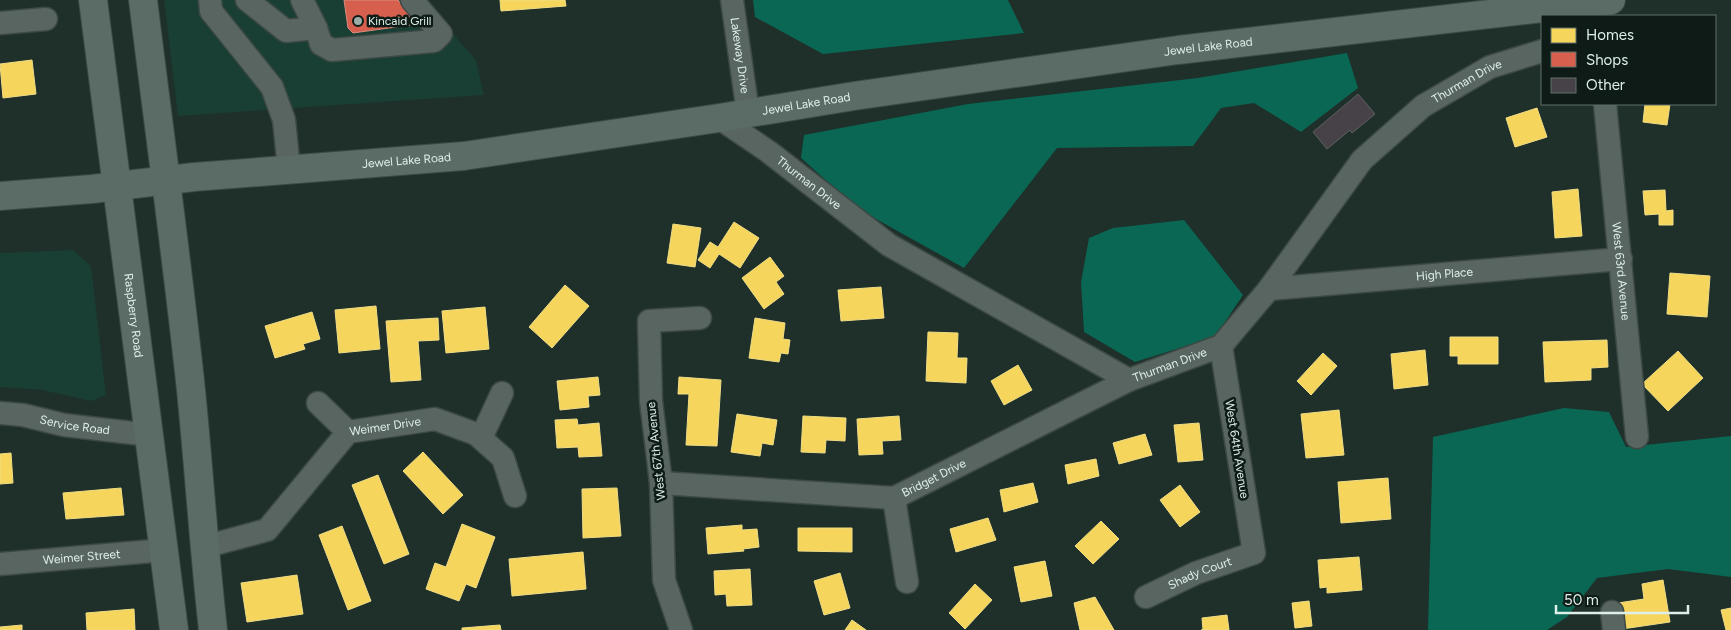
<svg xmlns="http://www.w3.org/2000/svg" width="1731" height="630" viewBox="0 0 1731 630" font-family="Figtree,sans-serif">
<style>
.built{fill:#193e33}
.forest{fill:#096753}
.homes{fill:#f6d55c;stroke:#efdd86}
.shops{fill:#d6604d;stroke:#d88b7c}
.building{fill:#474248;stroke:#5e6062}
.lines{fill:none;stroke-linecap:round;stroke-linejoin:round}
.minor-casing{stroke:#3c4945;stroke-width:25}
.major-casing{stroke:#3c4945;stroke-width:30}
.minor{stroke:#596560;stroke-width:22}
.major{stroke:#5b6b66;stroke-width:28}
.poi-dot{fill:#9baca6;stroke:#0e1b16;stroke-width:2}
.labels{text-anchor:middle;stroke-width:5;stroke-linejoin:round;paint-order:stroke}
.poi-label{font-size:12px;fill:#deefe9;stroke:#0e1b16;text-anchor:start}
.street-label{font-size:12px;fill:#deefe9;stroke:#0e1b16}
</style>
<rect width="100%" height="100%" fill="#1f2f2a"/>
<path class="built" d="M 164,0 L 423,0 L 476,60 L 484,95 L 178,116 Z
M 73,250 L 91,266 L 106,395 L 91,401 L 42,390 L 0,387 L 0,253 Z"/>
<path class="forest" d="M 753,0 L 1008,0 L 1024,33 L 823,54 L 755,17 Z
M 1347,53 L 1358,88 L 1301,132 L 1254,103 L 1221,108 L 1193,146 L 1057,148 L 964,268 L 858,209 L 801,158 L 804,135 L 968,104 L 1198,78 Z
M 1184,220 L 1243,295 L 1215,337 L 1135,362 L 1084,332 L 1081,282 L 1089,238 L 1113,228 Z
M 1564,408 L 1609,412 L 1626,447 L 1731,436 L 1731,577 L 1668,569 L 1597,578 L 1567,617 L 1547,630 L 1428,630 L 1433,437 Z"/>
<path class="homes" d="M 500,0 L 565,0 L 566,6 L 501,11 Z
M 32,60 L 36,94 L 3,98 L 0,64 Z
M 1645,104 L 1670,104 L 1667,125 L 1643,122 Z
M 1537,108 L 1547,137 L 1515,147 L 1506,118 Z
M 1578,189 L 1582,236 L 1555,238 L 1552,192 Z
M 1665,190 L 1666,211 L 1673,210 L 1673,225 L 1659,225 L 1659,214 L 1645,215 L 1643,191 Z
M 734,222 L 759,238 L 740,268 L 719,254 L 710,268 L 698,260 L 710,242 L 718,247 Z
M 673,224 L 701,228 L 695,267 L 667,263 Z
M 770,257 L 784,276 L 776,282 L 784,294 L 764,309 L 742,278 Z
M 1670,273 L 1710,276 L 1707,317 L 1667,314 Z
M 565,285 L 589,306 L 552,348 L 529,327 Z
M 881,287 L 884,318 L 841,321 L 838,290 Z
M 376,306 L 380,349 L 339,353 L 335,310 Z
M 485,307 L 489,349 L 446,353 L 442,311 Z
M 312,312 L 320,339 L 303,344 L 305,349 L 275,358 L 265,326 Z
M 438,318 L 439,340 L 418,341 L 421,380 L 391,382 L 386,321 Z
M 755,318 L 785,323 L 783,339 L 790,340 L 788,354 L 781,353 L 779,362 L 749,358 Z
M 928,332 L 958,333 L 957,358 L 967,358 L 966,383 L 926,381 Z
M 1450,337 L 1498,337 L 1498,364 L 1458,364 L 1458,356 L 1450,356 Z
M 1607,340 L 1608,367 L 1591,368 L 1591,380 L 1545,382 L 1543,342 Z
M 1425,350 L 1428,385 L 1394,389 L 1391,354 Z
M 1678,351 L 1703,378 L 1668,411 L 1642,384 Z
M 1323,353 L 1337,366 L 1311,395 L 1297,381 Z
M 1018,365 L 1032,390 L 1004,405 L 991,381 Z
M 598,377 L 600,395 L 588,396 L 589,407 L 560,410 L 557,381 Z
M 679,377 L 721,380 L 717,446 L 686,445 L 689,394 L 678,394 Z
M 1339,410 L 1344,455 L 1306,458 L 1301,414 Z
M 737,414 L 777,420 L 773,445 L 762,443 L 760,456 L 731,452 Z
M 803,416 L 846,418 L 845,441 L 826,440 L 825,453 L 801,452 Z
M 899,416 L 901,440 L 882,441 L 883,454 L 859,455 L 857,419 Z
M 577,419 L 578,425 L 599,423 L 602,456 L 579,457 L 578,447 L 557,448 L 555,420 Z
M 1199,423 L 1203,460 L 1178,462 L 1174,425 Z
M 1145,434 L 1152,455 L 1119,464 L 1113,443 Z
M 423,452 L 463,495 L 443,514 L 403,471 Z
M 11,453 L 13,483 L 0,484 L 0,454 Z
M 1096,459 L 1099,476 L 1068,484 L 1065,465 Z
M 378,475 L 409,554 L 384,564 L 352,485 Z
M 1388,478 L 1391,519 L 1341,523 L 1338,482 Z
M 1033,483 L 1038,502 L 1004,512 L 1000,490 Z
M 1180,485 L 1200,512 L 1180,527 L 1160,500 Z
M 121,488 L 124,515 L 66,519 L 63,493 Z
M 617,488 L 621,536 L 583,538 L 582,489 Z
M 988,518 L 996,540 L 956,552 L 950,529 Z
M 1101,521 L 1119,539 L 1093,564 L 1075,546 Z
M 462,524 L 495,537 L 476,588 L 466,584 L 459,601 L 426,589 L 435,563 L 446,567 Z
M 742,525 L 742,530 L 757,529 L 759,547 L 743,549 L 744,551 L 708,554 L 706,528 Z
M 342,526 L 371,601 L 348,610 L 319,535 Z
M 798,528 L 852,528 L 852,552 L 798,551 Z
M 583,552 L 586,589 L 512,596 L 509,559 Z
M 1359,557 L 1362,590 L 1327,593 L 1327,587 L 1320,588 L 1318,560 Z
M 1045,561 L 1052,596 L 1021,602 L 1014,567 Z
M 750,569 L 752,605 L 727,606 L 726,594 L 715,595 L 714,571 Z
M 840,573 L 850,608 L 824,615 L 814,581 Z
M 297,575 L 303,614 L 247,622 L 241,583 Z
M 1663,580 L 1670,622 L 1622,629 L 1618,603 L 1644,599 L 1642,584 Z
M 975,584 L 992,600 L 965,629 L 949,613 Z
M 1095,597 L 1114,630 L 1080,630 L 1074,603 Z
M 1309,601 L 1312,626 L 1295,628 L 1292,603 Z
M 1731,608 L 1731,630 L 1726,630 L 1721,610 Z
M 134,609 L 135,630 L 87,630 L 86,613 Z
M 1227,615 L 1229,630 L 1201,630 L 1203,630 L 1202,618 Z
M 852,620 L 866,630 L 845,630 Z
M 22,625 L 22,630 L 0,630 L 0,627 Z
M 500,625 L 501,630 L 462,630 L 462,628 Z"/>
<path class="shops" d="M 344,0 L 398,0 L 409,13 L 410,25 L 353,33 L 348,28 Z"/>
<path class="building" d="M 1358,94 L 1375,114 L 1352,133 L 1350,130 L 1327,149 L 1313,132 Z"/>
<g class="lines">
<defs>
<g id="minor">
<path d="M 210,0 L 211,11 L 272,87 L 284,120 L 289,169"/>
<path d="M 247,0 L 286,31 L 316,28"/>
<path d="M 302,0 L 316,28 L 321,44 L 332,50 L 434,41 L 441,34 L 412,0"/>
<path id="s1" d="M 732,0 L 748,113"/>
<path d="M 0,23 L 46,19"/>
<path id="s2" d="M 1605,104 L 1637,437"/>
<path id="s3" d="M 719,118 L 769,152 L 889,245 L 1129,380"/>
<path id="s4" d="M 1269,289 L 1621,259"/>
<path d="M 318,403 L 348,432"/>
<path id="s5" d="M 0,413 L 23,415 L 64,425 L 150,435"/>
<path d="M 481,438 L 502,393"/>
<path id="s6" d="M 661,483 L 894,498 L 1129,380 L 1221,346 L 1269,289 L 1362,160 L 1423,106 L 1490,67 L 1542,51"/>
<path d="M 894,498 L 907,582"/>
<path id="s7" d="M 204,547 L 267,530 L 348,432 L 435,419 L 476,434 L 503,458 L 515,496"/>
<path id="s8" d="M 0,564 L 165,550"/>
<path id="s9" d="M 1146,597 L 1196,573 L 1254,553 L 1221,346"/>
<path d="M 1612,612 L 1614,630"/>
<path d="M 681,630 L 664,580 L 661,483 L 651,401 L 649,321 L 700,318"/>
</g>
<g id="major">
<path id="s10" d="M 93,0 L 174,630"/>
<path d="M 143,0 C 159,130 177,259 191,390 C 199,470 204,550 213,630"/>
<path id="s11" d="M 0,196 L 92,189 L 194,177 L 464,156 L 719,118 L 854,96 L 1178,50 L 1611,0"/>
</g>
</defs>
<use href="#minor" class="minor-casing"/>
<use href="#major" class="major-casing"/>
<use href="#minor" class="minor"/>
<use href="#major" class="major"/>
</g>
<circle class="poi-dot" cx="358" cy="21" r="5"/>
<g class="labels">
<g class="poi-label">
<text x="368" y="25">Kincaid Grill</text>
</g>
<g class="street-label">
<text dy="4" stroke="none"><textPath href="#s11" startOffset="1218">Jewel Lake Road</textPath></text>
<text dy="4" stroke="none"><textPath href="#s1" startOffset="56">Lakeway Drive</textPath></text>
<text dy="4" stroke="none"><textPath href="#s6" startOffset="960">Thurman Drive</textPath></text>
<text dy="4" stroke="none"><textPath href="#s11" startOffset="812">Jewel Lake Road</textPath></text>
<text dy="4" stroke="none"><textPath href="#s11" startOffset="408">Jewel Lake Road</textPath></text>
<text dy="4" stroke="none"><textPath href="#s3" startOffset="111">Thurman Drive</textPath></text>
<text dy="4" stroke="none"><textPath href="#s2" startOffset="168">West 63rd Avenue</textPath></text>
<text dy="4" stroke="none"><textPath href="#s4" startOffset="176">High Place</textPath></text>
<text dy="4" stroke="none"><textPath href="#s10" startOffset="318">Raspberry Road</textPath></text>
<text dy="4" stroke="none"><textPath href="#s6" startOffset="540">Thurman Drive</textPath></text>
<text dy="4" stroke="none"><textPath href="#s5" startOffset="76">Service Road</textPath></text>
<text dy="4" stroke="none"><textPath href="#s7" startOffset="230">Weimer Drive</textPath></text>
<text transform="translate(1237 449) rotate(81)" y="4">West 64th Avenue</text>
<text transform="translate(656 451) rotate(-96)" y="4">West 67th Avenue</text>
<text dy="4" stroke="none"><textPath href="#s6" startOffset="278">Bridget Drive</textPath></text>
<text dy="4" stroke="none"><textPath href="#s8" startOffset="82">Weimer Street</textPath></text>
<text dy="4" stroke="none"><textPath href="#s9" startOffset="59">Shady Court</textPath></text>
</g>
</g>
<rect x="1541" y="15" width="175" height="90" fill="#0e1b16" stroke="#61706a"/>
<rect x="1551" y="28" width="25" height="15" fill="#f6d55c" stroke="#61706a"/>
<text x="1586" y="40" font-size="15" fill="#deefe9">Homes</text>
<rect x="1551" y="52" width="25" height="15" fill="#d6604d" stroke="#61706a"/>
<text x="1586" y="65" font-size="15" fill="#deefe9">Shops</text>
<rect x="1551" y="78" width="25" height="15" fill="#474248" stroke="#61706a"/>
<text x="1586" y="90" font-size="15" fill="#deefe9">Other</text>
<path d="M1556 605v8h132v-8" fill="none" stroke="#deefe9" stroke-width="2.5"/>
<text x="1564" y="605" font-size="15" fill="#deefe9" stroke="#0e1b16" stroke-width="4" paint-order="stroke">50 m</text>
</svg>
